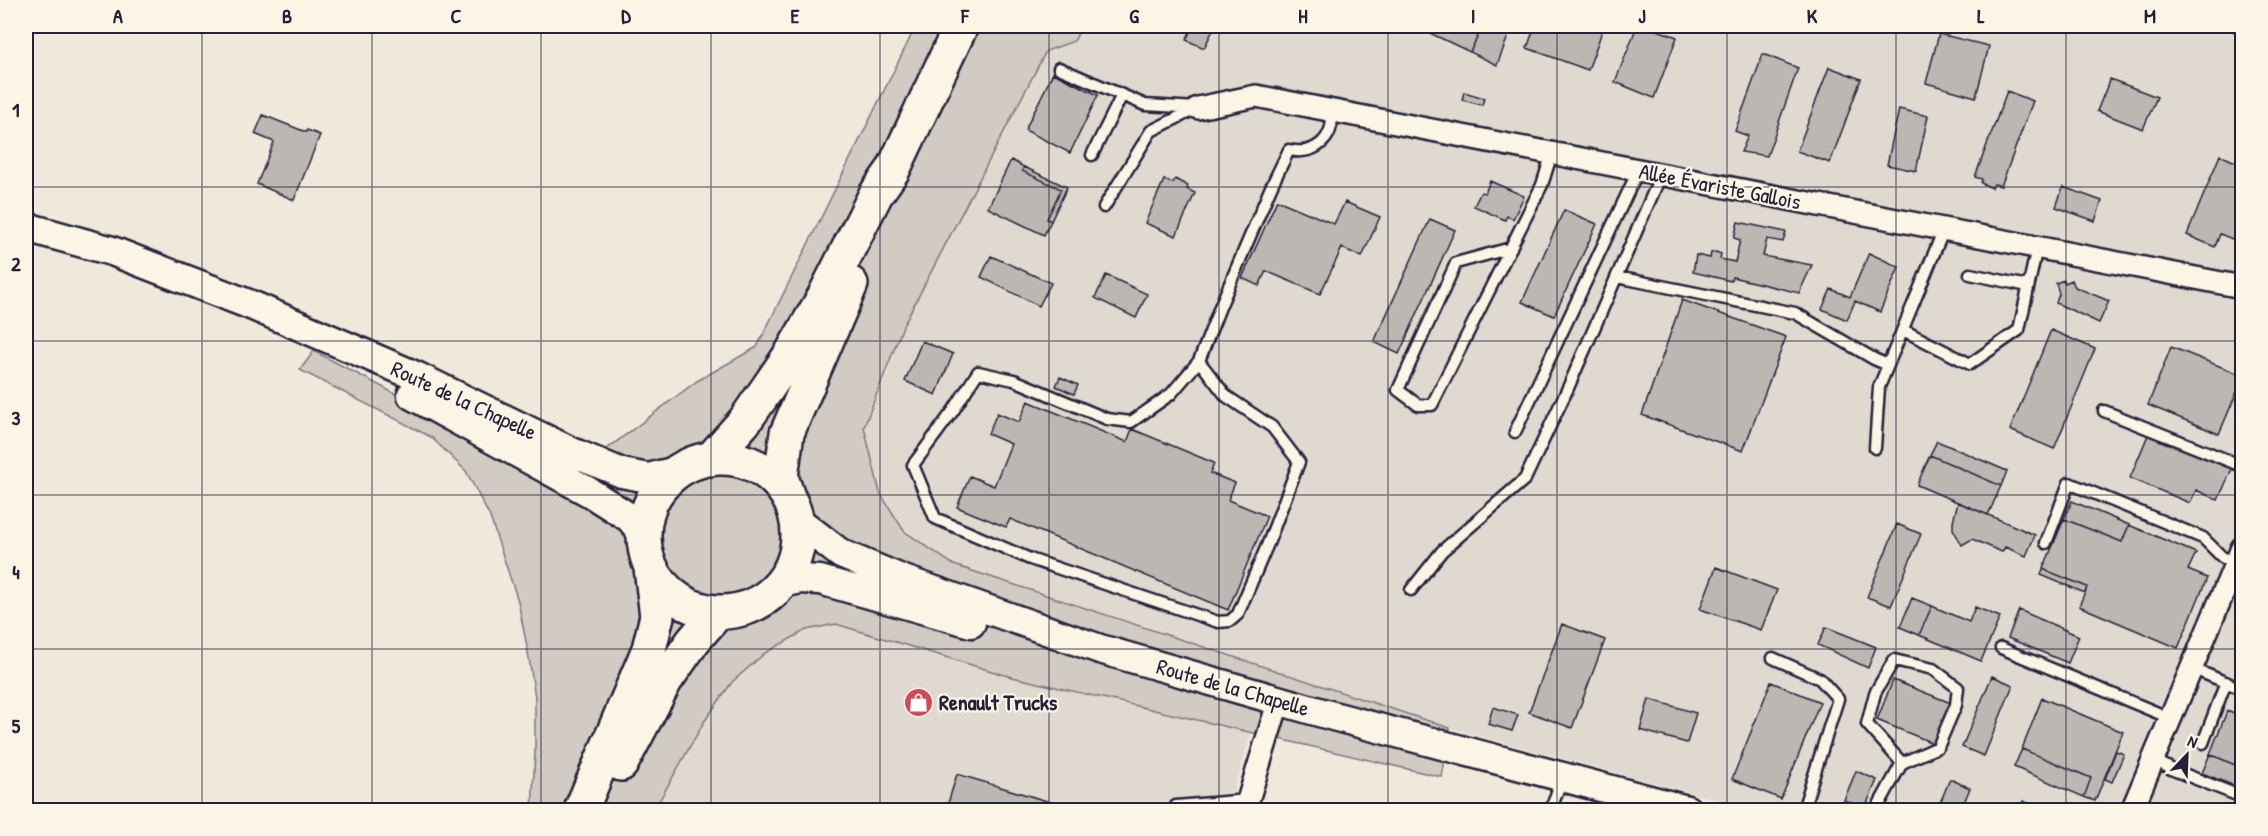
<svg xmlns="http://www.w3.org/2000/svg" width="2268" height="836" viewBox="0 0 2268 836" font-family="'Patrick Hand',sans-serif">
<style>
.built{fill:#e0d9cf}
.green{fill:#d1cbc3;stroke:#7a767f;stroke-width:1.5}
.building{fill:#bcb7b3;stroke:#22223b;stroke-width:1.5}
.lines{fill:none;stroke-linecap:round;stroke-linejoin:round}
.service-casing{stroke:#22223b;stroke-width:15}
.minor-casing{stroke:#22223b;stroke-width:26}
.secondary-casing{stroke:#22223b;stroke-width:33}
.primary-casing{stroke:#22223b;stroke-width:38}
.service{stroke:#fcf5e5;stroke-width:10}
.minor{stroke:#fcf5e5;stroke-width:21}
.secondary{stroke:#fcf5e5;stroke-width:28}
.primary{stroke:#fcf5e5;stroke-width:33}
.grid{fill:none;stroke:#22223b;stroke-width:1.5;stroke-opacity:0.55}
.labels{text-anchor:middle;stroke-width:4.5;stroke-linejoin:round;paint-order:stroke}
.street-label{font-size:22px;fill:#22223b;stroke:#fcf5e5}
.poi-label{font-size:22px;font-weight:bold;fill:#22223b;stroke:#fcf5e5;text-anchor:start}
.neatline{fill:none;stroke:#22223b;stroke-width:2}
.grid-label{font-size:20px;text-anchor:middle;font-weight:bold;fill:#22223b}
</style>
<rect width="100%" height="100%" fill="#efe8db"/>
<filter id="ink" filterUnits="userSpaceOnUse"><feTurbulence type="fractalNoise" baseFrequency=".0167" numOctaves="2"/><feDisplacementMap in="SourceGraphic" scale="12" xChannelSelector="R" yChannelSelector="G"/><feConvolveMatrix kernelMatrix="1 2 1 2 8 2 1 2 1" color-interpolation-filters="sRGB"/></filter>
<g filter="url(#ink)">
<path class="built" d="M 1082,26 L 2242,26 L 2242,810 L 1755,810 L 1450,728 L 954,565 L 904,531 L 880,493 L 864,427 L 903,326 L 1046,51 L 1074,41 Z
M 836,624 L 1008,676 L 1251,733 L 1228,810 L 654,810 L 704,722 L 732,682 L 765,653 L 806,630 Z"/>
<path class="green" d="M 916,26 L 1082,26 L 1074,41 L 1046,51 L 903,326 L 864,427 L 880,493 L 904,531 L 954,565 L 1450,728 L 1442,777 L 1008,676 L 836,624 L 806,630 L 765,653 L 732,682 L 704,722 L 654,810 L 532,810 L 535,752 L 535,697 L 528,652 L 518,601 L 490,517 L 466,471 L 431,437 L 300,370 L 314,351 L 563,482 L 697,381 L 757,347 Z"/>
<path class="building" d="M 1193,26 L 1215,26 L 1204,48 L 1186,40 Z
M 1415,26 L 1483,26 L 1470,52 Z
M 1483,26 L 1512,26 L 1497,65 L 1470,52 Z
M 1535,26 L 1604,26 L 1588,70 L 1527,48 Z
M 1637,26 L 1646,26 L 1677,37 L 1654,98 L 1615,82 Z
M 2224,26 L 2242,26 L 2242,35 L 2223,27 Z
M 1939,34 L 1989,46 L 1976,97 L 1926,83 Z
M 1763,54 L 1798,68 L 1767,156 L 1741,152 L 1748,136 L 1735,131 Z
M 1829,67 L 1861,79 L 1830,163 L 1797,151 Z
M 1053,73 L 1098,95 L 1070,153 L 1025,130 Z
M 2110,79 L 2157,97 L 2143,129 L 2097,111 Z
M 2007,91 L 2033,101 L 2001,186 L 1994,184 L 1992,188 L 1981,183 L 1982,179 L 1975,177 Z
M 1464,92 L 1484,98 L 1482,105 L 1462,100 Z
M 1899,109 L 1928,116 L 1916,171 L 1887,165 Z
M 263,115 L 306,132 L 307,130 L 320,135 L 294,200 L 257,184 L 274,142 L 255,134 Z
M 2220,155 L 2242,165 L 2242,243 L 2220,234 L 2215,247 L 2187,235 Z
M 1011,160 L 1024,167 L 1022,171 L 1061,189 L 1047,219 L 1051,221 L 1044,235 L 988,208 Z
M 1024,167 L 1067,187 L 1051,221 L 1047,219 L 1061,189 L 1022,171 Z
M 1175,179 L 1188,186 L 1187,189 L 1195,193 L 1176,236 L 1145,223 L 1164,180 L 1173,183 Z
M 1490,181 L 1524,196 L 1513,219 L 1507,216 L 1505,220 L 1474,206 L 1481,192 L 1485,193 Z
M 2063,187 L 2102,201 L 2095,221 L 2056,207 Z
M 1277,200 L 1334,224 L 1345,202 L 1380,217 L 1362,257 L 1342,248 L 1320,294 L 1266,271 L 1259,286 L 1242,278 Z
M 1564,210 L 1597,224 L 1554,316 L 1522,302 Z
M 1430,219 L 1455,230 L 1399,354 L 1374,342 Z
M 1738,222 L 1786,232 L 1783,242 L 1767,239 L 1763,256 L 1812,265 L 1799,293 L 1732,277 L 1731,281 L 1693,272 L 1696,255 L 1710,258 L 1711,253 L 1716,252 L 1721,254 L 1720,259 L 1735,262 L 1740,240 L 1734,238 Z
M 1869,253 L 1899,267 L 1880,312 L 1855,301 L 1847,320 L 1822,309 L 1831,289 L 1850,297 Z
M 991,256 L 1051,283 L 1039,306 L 981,277 Z
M 1106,275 L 1147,294 L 1136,318 L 1095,298 Z
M 2064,280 L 2065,283 L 2072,280 L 2075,287 L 2109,301 L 2099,323 L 2056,303 L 2059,294 L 2056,283 Z
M 1682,300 L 1786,337 L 1743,451 L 1642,415 Z
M 2051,330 L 2095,349 L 2054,449 L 2010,430 Z
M 922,341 L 953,354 L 936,395 L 905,381 Z
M 2171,347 L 2242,375 L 2242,380 L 2219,434 L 2148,405 Z
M 1060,377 L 1078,385 L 1074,394 L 1056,386 Z
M 1028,401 L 1127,442 L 1132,429 L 1214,463 L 1210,473 L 1235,483 L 1228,500 L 1267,516 L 1228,610 L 1010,519 L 1006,527 L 957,507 L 970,476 L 994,486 L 1011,444 L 988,434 L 997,413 L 1019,422 Z
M 2148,435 L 2232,469 L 2218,500 L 2196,490 L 2190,503 L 2130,478 Z
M 1937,441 L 2007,471 L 2001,486 L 1930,455 Z
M 1930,455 L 2001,486 L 1988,515 L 1917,485 Z
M 2072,501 L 2129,525 L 2122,542 L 2064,519 Z
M 1958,502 L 2035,535 L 2026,556 L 2005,547 L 2002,552 L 1972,539 L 1962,545 L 1953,529 L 1953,521 Z
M 2064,519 L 2122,542 L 2129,525 L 2196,553 L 2188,570 L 2207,578 L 2178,648 L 2079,606 L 2087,587 L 2043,569 Z
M 1897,524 L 1921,534 L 1891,606 L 1867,597 Z
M 1716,567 L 1777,590 L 1761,630 L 1700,609 Z
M 2043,569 L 2087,587 L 2085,593 L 2041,575 Z
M 1912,598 L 1932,606 L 1919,635 L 1900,627 Z
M 1932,606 L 1969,622 L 1975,607 L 2000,617 L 1981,661 L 1919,635 Z
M 2019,610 L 2079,636 L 2068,663 L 2008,638 Z
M 1562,624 L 1605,640 L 1572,728 L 1529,712 Z
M 1826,627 L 1876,647 L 1868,668 L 1818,645 Z
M 1992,676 L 2013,685 L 1984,756 L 1962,747 Z
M 1893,680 L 1951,703 L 1935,744 L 1877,720 Z
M 1771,682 L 1820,702 L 1781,799 L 1732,779 Z
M 2042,698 L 2123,732 L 2095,801 L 2084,797 L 2091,778 L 2022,749 Z
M 1649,699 L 1696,713 L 1687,743 L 1640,730 Z
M 1493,707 L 1518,715 L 1512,731 L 1488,724 Z
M 2227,711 L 2242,717 L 2242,768 L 2210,754 Z
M 2022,749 L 2091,778 L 2084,797 L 2014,767 Z
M 2116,751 L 2124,754 L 2112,782 L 2105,779 Z
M 2210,754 L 2242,768 L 2242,789 L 2202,773 Z
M 1856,771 L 1877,780 L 1865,808 L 1844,800 Z
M 957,774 L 1077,810 L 946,810 Z
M 1950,779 L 1970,788 L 1961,810 L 1937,810 Z
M 2023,801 L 2045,810 L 2020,810 Z"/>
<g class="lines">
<defs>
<path id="service" d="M 1059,68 L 1122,95
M 1092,155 L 1122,95 L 1145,105 L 1198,108
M 1104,207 L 1151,131 L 1195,109
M 1511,248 L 1456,263 L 1398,390 L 1418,405 L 1432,405 L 1542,185 L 1552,153
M 1970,274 L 2028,286
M 1617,277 L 1795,313 L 1874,359 L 1888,365
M 1903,330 L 1970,364 L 2019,330 L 2037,247
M 1199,361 L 1226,396 L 1272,427 L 1299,462 L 1269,541 L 1238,614 L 1230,621 L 1218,622 L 1030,559 L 935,518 L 913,465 L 953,411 L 978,372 L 1014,380 L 1107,419 L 1131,422 L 1171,394 L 1199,361 L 1220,307 L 1271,187 L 1289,150 C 1315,156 1336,138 1331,111
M 2104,411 L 2242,466
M 1515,432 L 1638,171
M 1875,448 L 1879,387 L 1944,229
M 2046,543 L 2069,483 L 2203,538 L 2222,557 L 2236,564
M 1411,590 L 1442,551 L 1525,479 L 1568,388 L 1661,175
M 2001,648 L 2170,718
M 1773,658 L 1820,679 L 1838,699 L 1803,810
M 2191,668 L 2242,689
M 2203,743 L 2226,682
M 2153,759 L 2171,769 L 2242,797
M 2135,803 L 2150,810
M 1175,810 L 1176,806 L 1248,800
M 1551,810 L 1558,789
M 1876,810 L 1902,763 L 1938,747 L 1956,705 L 1958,688 L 1933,669 L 1894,660 L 1875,693 L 1867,724 L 1902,763"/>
<path id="minor" d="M 1198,108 L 1256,96 L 2242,287
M 1245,810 L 1279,700
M 2132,810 L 2242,548"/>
<path id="secondary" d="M 26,227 L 112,251 L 251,305 L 418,377 L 574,453 L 622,473 L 648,478 L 680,470
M 412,395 L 589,492 L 630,518 L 644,535
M 796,519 L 841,554 L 901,579 L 1100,649 L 1333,716 L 1687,810
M 781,583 L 800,579 L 820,580 L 971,623"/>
<path id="primary" d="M644 535a77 77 0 1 1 154 0a77 77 0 1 1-154 0Z
M 711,459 L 744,422 L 767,389 L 791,354 L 824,297 L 876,194 L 893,170 L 961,26
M 788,497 L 781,477 L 787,433 L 851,284
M 621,764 L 665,681 L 693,641 L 718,612
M 581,810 L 649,649 L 657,616 L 651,568"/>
</defs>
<use href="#service" class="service-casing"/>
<use href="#minor" class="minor-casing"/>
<use href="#secondary" class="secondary-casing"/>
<use href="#primary" class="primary-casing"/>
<use href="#service" class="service"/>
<use href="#minor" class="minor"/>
<use href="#secondary" class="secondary"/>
<use href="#primary" class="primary"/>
</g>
</g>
<path class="grid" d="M 202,26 L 202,810M 372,26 L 372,810M 541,26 L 541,810M 711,26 L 711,810M 880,26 L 880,810M 1049,26 L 1049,810M 1219,26 L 1219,810M 1388,26 L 1388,810M 1557,26 L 1557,810M 1727,26 L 1727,810M 1896,26 L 1896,810M 2066,26 L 2066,810M 26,187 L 2242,187M 26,341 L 2242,341M 26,495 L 2242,495M 26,649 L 2242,649"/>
<defs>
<symbol id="shop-disc" viewBox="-11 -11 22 22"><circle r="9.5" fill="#d1495b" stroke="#fcf5e5"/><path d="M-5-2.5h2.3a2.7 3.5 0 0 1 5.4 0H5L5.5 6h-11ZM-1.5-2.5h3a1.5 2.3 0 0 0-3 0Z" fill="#fff"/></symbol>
</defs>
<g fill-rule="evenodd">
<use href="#shop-disc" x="902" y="686" width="33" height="33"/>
</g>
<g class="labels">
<g class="street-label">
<text transform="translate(1720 186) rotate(11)" y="8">Allée Évariste Gallois</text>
<text transform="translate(464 400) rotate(25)" y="8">Route de la Chapelle</text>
<text transform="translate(1233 687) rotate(16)" y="8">Route de la Chapelle</text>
</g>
<g class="poi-label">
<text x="939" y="710">Renault Trucks</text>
</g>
</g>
<rect width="2268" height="836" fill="none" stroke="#fcf5e5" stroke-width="66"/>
<g transform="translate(2187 755) rotate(23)" stroke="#fcf5e5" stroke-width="4.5" paint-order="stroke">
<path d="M0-4.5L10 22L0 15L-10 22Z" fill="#22223b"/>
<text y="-9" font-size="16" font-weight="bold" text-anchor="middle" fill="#22223b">N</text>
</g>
<rect x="33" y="33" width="2202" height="770" class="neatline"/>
<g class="grid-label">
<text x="118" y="23">A</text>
<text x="287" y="23">B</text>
<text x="456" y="23">C</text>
<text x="626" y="23">D</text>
<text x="795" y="23">E</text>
<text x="965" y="23">F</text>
<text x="1134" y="23">G</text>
<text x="1303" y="23">H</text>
<text x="1473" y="23">I</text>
<text x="1642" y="23">J</text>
<text x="1812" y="23">K</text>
<text x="1981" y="23">L</text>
<text x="2150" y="23">M</text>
<text x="16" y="117">1</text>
<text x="16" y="271">2</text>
<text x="16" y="425">3</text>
<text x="16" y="579">4</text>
<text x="16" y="733">5</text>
</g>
</svg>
